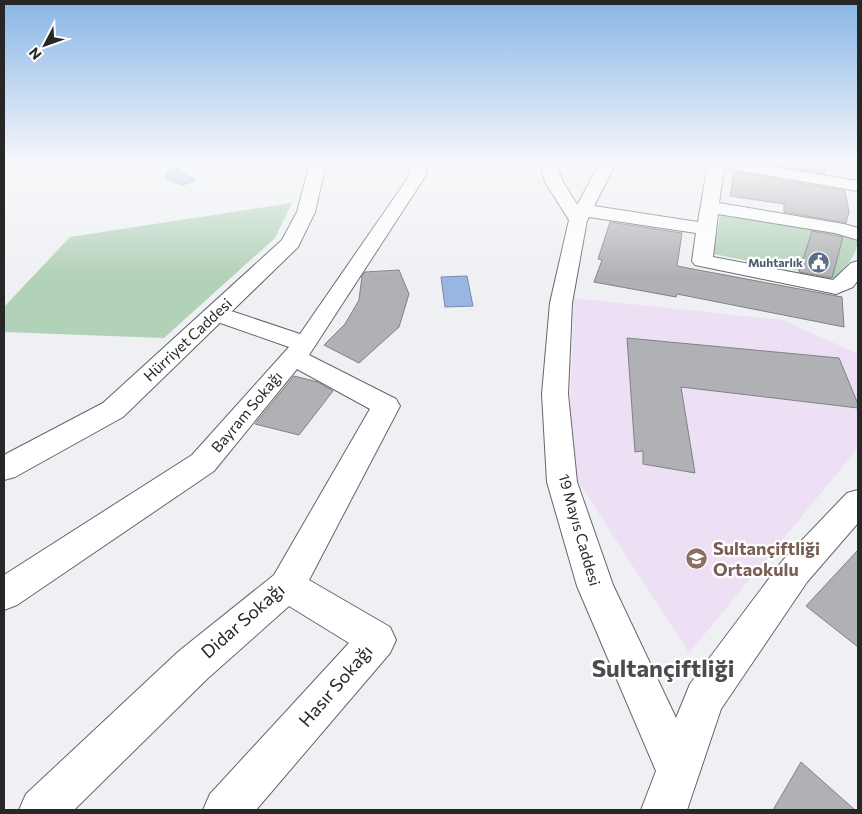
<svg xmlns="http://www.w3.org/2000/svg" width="862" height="814" viewBox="0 0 862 814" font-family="Commissioner,sans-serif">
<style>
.education{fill:#ede0f5}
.green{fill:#b2d1b9}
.water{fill:#99b6e2;stroke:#778baa}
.building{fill:#b0b1b4;stroke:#808184}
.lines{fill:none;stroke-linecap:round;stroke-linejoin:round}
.street-casing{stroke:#656669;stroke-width:2}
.secondary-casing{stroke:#656669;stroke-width:2}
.street{fill:#fff;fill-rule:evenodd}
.secondary{fill:#fff;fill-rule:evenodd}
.labels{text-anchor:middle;stroke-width:4.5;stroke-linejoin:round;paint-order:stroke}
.far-service-label{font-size:12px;font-weight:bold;fill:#4e5e75;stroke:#fff;text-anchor:end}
.street-label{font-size:15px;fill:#272728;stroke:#fff}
.near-education-label{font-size:18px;font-weight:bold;fill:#785e54;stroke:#fff;text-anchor:start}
.near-street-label{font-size:18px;fill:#272728;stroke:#fff}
.near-district-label{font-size:24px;font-weight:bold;fill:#4b4c4e;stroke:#fff}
</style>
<rect width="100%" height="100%" fill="#eef0f3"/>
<path class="education" d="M 574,298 L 783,320 L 858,354 L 858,448 L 689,653 L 568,466 Z"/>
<path class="green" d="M 292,203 L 275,238 L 164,338 L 4,332 L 4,307 L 70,237 Z
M 721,212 L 828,228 L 858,238 C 858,255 846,266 835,278 L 713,254 Z"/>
<path class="water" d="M 178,168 L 185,175 L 194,178 L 195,181 L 182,185 L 166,179 L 165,176 L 168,171 Z
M 467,276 L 473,306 L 445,307 L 441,277 Z"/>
<path class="building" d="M 759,163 L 823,163 L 825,174 Z
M 734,172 L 845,191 L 849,212 L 846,223 L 784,212 L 784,204 L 730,196 Z
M 610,222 L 682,233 L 677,266 L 842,297 L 844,327 L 677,294 L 676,297 L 594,282 L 602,260 L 598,259 Z
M 812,231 L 843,237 L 832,278 L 799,272 Z
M 399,270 L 409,294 L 399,327 L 359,363 L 324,345 L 345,324 L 359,300 L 362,276 L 365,272 Z
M 627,338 L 839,358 L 858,404 L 858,408 L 681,387 L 695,473 L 643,464 L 643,451 L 635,452 Z
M 294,376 L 318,382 L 333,391 L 299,435 L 255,424 Z
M 858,550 L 858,647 L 806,606 Z
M 801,762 L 855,810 L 773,810 Z"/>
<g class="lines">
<defs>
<path id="street" d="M 410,163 L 426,163 L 426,175 L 309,355 L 396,399 L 400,406 L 309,580 L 390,627 L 396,640 L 390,653 L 256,810 L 203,810 L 210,794 L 349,643 L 289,606 L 207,679 L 74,810 L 19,810 L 26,794 L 179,651 L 274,575 L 370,409 L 297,369 L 214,471 L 17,605 L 4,610 L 4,575 L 192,455 L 289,347 L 209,319 L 205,314 L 209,309 L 217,307 L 225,309 L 300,334 L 410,175 Z
M 600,163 L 616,163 L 594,206 L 698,222 L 708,163 L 749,163 L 858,181 L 858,191 L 724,168 L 719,203 L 844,224 L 858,228 L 858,240 L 835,233 L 718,214 L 713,257 L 833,280 L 851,263 L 858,261 L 858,280 L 853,287 L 836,294 L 695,265 L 692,261 L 696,233 L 589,217 L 585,224 L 578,226 L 571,224 L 569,220 Z"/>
<path id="secondary" d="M 310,163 L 326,163 L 315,212 L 298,247 L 123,417 L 15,477 L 4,480 L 4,455 L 103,403 L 282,240 L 297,212 Z
M 540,163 L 556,163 L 563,182 L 587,220 L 572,303 L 568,394 L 577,482 L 613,585 L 676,718 L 690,684 L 783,560 L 847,493 L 858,490 L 858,523 L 807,582 L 721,709 L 687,810 L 641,810 L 656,771 L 577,586 L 547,482 L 542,394 L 550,303 L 569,220 L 545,182 Z"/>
</defs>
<use href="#street" class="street-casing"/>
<use href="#secondary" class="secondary-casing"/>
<use href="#street" class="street"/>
<use href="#secondary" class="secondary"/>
</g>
<linearGradient id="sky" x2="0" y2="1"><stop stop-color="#88b5e6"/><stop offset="0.59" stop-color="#f7f8fa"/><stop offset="1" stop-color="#f7f8fa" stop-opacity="0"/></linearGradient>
<rect width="862" height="277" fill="url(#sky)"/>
<defs>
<symbol id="civic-disc" viewBox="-11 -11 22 22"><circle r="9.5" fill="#5c6f8a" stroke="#fff"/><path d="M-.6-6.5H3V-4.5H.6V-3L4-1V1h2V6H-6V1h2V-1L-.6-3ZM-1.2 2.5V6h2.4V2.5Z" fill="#fff"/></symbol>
<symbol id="school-disc" viewBox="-11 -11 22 22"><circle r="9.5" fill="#8d6e63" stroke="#fff"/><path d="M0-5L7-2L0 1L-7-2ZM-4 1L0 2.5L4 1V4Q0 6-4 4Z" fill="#fff"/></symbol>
</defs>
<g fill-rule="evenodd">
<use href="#civic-disc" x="806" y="250" width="25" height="25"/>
<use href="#school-disc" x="684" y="546" width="25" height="25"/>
</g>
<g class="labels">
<g class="far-service-label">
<text x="803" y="267">Muhtarlık</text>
</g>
<g class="street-label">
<text transform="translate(188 340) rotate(-43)" y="5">Hürriyet Caddesi</text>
<text transform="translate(247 412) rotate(-50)" y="5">Bayram Sokağı</text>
<text transform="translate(579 530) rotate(74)" y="5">19 Mayıs Caddesi</text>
</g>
<g class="near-education-label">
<text x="713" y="555">Sultançiftliği<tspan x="713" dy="21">Ortaokulu</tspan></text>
</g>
<g class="near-street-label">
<text transform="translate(243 621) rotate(-41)" y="6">Didar Sokağı</text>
<text transform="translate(336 686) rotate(-49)" y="6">Hasır Sokağı</text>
</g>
<g class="near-district-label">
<text x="663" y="677">Sultançiftliği</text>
</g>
</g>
<rect width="862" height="814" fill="none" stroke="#272728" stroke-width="10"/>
<g transform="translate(45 45) rotate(229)" stroke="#ffffff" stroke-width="4" paint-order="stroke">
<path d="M0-4L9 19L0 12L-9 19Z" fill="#272728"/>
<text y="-8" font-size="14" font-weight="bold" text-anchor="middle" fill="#272728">N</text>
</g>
</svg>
